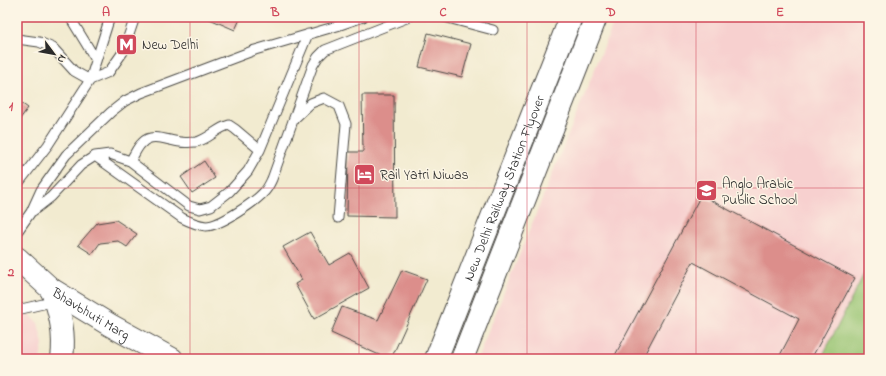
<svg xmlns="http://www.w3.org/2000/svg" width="886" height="376" viewBox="0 0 886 376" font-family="'Indie Flower',sans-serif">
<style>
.built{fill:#f7d0cf}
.green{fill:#99c472;stroke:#62784e}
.building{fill:#dc8e8b}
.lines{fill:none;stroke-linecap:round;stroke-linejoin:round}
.lane-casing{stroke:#494844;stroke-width:11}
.secondary-casing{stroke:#494844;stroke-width:24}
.lane{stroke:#fff;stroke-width:9}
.secondary{stroke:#fff;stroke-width:22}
.grid{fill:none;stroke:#d1495b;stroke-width:1;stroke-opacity:0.55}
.labels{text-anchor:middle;stroke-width:3;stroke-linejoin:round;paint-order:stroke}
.poi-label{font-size:14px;fill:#2b2b2b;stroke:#fcf5e5;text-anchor:start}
.street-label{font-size:14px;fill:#2b2b2b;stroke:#fcf5e5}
.neatline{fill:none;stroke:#d1495b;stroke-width:1.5}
.grid-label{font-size:13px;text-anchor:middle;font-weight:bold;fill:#d1495b}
</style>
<rect width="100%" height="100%" fill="#fcf5e5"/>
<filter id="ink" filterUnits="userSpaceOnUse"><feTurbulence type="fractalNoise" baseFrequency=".025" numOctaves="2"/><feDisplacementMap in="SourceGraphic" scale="8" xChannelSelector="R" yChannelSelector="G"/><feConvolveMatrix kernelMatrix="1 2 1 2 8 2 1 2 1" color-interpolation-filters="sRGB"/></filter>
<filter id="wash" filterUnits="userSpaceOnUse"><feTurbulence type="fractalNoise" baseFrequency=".012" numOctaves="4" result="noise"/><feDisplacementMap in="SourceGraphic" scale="16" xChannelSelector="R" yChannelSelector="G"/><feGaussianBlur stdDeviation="0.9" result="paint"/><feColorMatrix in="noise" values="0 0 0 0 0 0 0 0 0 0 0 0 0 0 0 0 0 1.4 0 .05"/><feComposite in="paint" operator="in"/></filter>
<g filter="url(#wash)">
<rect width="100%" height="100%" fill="#f2ebd0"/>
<path class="built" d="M 616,17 L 858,17 L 869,23 L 869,359 L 477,359 Z
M 17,301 L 38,323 L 43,344 L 40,359 L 17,359 Z"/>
<path class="green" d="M 866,270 L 869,270 L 869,359 L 821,359 Z"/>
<g id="blocks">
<path class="building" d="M 205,17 L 241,17 L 235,30 Z
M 489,17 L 502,17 L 500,21 Z
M 428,33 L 471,44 L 462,77 L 419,67 Z
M 362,95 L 394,95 L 395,217 L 347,216 L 348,152 L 363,152 Z
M 17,100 L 28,108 L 17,123 Z
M 204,161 L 215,178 L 192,193 L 181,177 Z
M 701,195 L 855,278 L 811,359 L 778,359 L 799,319 L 693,262 L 642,359 L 613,359 Z
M 116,220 L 137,234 L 127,247 L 118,241 L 100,243 L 92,254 L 78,245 L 97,223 Z
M 310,232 L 329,265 L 350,253 L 369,288 L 314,319 L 295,284 L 302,280 L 283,247 Z
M 402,270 L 427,279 L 391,359 L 388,359 L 331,333 L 342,307 L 378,320 Z"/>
</g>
</g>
<g filter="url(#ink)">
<use href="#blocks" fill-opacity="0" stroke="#494844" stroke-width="1"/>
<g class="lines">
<defs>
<path id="lane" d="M 444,17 L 493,30
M 71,19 L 96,60
M 17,39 L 39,42 L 53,48 L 74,71 L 90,80 L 109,72 L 123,52 L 135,17
M 294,119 L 311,103 L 324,98 L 339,106 L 346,124 L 338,218
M 95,156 L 182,218 C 190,222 197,225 206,226 C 220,226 255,202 264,192 C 268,188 270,183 272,179 L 313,65 L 318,57 L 325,50 L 409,17
M 130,161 C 134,156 137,147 142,143 C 152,132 168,141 180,142 C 185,143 191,142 196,142 C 209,139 217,128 229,125 L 235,129 L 260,150
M 17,185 L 48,145 L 90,80 L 110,17
M 33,211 L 51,197 L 81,165 L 95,156 L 110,154 L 130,161 L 189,206 L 200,209 L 211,206 L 229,192 L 248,171 L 260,150 L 308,34
M 17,232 L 31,212 L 41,190 L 66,155 L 111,112 L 125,101 L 141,93 L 255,50 L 337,26 L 363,17
M 17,310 L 56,301"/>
<g id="secondary">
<path id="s1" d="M 17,258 L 51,289 L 110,325 L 172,359"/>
<path d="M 51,289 C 61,312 65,334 62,359"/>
<path id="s2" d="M 436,359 L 571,17"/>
<path d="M 462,359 L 596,17"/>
</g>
</defs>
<use href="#lane" class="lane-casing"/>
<use href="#secondary" class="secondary-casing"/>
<use href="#lane" class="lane"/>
<use href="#secondary" class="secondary"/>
</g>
</g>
<path class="grid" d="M 190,17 L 190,359M 359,17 L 359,359M 527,17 L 527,359M 696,17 L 696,359M 17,188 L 869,188"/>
<defs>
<symbol id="metro-square" viewBox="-11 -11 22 22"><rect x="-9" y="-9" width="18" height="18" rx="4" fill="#d1495b" stroke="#fcf5e5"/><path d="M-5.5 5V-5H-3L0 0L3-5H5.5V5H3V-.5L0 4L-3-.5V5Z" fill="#fff"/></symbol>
<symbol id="hotel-square" viewBox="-11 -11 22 22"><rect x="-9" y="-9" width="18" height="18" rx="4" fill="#d1495b" stroke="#fcf5e5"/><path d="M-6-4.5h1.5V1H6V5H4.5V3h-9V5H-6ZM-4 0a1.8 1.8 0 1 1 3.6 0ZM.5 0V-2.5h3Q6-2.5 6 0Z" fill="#fff"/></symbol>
<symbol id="school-square" viewBox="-11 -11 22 22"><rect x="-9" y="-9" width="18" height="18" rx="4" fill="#d1495b" stroke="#fcf5e5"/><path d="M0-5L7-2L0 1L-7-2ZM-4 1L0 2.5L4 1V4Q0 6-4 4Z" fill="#fff"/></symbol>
</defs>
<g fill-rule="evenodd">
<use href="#metro-square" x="114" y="32" width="25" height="25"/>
<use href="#hotel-square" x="352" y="162" width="25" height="25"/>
<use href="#school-square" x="694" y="178" width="25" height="25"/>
</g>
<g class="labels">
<g class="poi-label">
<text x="142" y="49">New Delhi</text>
<text x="380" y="179">Rail Yatri Niwas</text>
<text x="722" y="188">Anglo Arabic<tspan x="722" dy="16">Public School</tspan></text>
</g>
<g class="street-label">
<text dy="5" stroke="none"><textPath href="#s2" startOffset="184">New Delhi Railway Station Flyover</textPath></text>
<text dy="5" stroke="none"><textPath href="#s1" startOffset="93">Bhavbhuti Marg</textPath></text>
</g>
</g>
<rect width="886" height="376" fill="none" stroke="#fcf5e5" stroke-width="44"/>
<g transform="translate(54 54) rotate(122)" stroke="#fcf5e5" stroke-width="3" paint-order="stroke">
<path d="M0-3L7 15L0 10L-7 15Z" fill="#2b2b2b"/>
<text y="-6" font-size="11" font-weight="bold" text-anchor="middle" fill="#2b2b2b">N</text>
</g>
<rect x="22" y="22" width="842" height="332" class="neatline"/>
<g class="grid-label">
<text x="106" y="16">A</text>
<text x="275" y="16">B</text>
<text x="443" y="16">C</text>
<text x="611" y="16">D</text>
<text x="780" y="16">E</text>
<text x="11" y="110">1</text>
<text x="11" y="276">2</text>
</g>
</svg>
